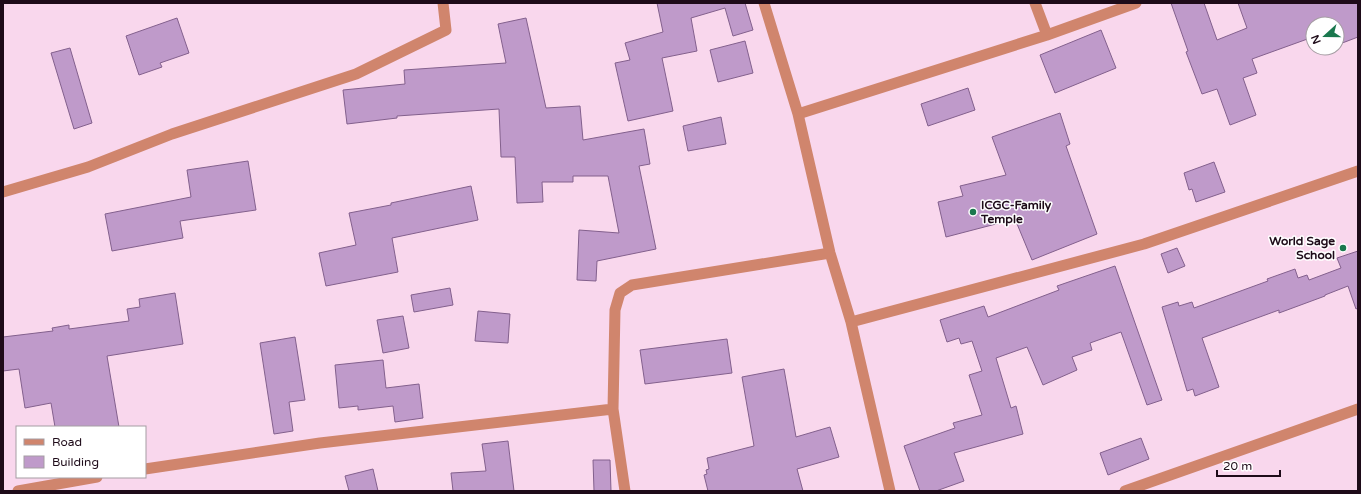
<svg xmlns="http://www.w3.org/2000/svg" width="1361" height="494" viewBox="0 0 1361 494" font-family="'Varela Round',sans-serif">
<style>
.building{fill:#bf9aca;stroke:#83608d}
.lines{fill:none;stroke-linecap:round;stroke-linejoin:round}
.minor{stroke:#d0856d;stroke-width:11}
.poi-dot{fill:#1a784e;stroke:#fff;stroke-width:1.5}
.labels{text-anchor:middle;stroke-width:3;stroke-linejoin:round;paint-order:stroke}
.poi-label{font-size:12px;font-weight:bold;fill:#1e0b19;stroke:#fff;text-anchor:start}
</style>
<rect width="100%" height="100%" fill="#f9d7ed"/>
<path class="building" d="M 657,3 L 745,3 L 753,30 L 733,36 L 725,8 L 691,18 L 697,51 L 662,58 L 673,111 L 628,121 L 615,63 L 630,60 L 625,43 L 663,32 Z
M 1171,3 L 1204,3 L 1217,40 L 1247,28 L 1238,3 L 1358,3 L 1358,37 L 1337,45 L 1337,24 L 1313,24 L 1313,37 L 1252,59 L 1257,73 L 1243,78 L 1256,115 L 1230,125 L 1217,89 L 1202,94 L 1186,52 L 1188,51 Z
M 177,18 L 189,53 L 160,63 L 162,67 L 139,75 L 126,36 Z
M 526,18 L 546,108 L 580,106 L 583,140 L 644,129 L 650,164 L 639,166 L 656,249 L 597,261 L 596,281 L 577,280 L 579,230 L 619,233 L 608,176 L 573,176 L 573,182 L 542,182 L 543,202 L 517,203 L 515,157 L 501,157 L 499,109 L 397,116 L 397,118 L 347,124 L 343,90 L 405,84 L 404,70 L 506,63 L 498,24 Z
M 1101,30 L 1116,68 L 1055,93 L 1040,55 Z
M 745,41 L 753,73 L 718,82 L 710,50 Z
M 70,48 L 92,123 L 74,129 L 51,53 Z
M 968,88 L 975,110 L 928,126 L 921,104 Z
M 1060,113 L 1070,144 L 1066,146 L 1097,234 L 1032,260 L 1015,219 L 946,237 L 938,202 L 963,196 L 960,186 L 1006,175 L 992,137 Z
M 721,117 L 726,144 L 688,151 L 683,126 Z
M 248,161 L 256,210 L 180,221 L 183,238 L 112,251 L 105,214 L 191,197 L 187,170 Z
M 1214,162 L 1225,192 L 1196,202 L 1192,189 L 1189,190 L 1184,173 Z
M 471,186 L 478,220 L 392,238 L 398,272 L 326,286 L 319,253 L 356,245 L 349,213 L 391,205 L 391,203 Z
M 1177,248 L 1185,266 L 1168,273 L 1161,254 Z
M 1358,251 L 1358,308 L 1356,309 L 1348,286 L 1325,295 L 1325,296 L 1279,313 L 1279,310 L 1202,338 L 1219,387 L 1195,396 L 1193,389 L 1187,391 L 1162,307 L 1178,302 L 1179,306 L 1192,302 L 1194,308 L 1268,281 L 1267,279 L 1295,269 L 1298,278 L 1307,275 L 1309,280 L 1341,268 L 1337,258 Z
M 1115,266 L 1162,400 L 1147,405 L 1121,332 L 1090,343 L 1092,350 L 1072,357 L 1077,370 L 1043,385 L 1027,347 L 996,358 L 1011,408 L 1016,406 L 1023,434 L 954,453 L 964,481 L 936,491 L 920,491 L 904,446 L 955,428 L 953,423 L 982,415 L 969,375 L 982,371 L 972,341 L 961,344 L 959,338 L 947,342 L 940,320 L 984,306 L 988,317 L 1059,290 L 1057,286 Z
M 450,288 L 453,305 L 414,312 L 411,295 Z
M 175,293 L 183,344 L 107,356 L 119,427 L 55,427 L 51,403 L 25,408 L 19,369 L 3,371 L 3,337 L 53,331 L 52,328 L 69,325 L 69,329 L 129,321 L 127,309 L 140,307 L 139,299 Z
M 478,311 L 510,314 L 508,343 L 475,341 Z
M 403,316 L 409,348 L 383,353 L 377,320 Z
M 295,337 L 305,400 L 289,402 L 293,431 L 274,434 L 260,343 Z
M 727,339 L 732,373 L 645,384 L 640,350 Z
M 383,360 L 386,388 L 419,384 L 423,418 L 395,422 L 393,406 L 358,410 L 358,406 L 339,408 L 335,365 Z
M 784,369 L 796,437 L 830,427 L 839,457 L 797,469 L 803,491 L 708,491 L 704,475 L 707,474 L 706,470 L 709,469 L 707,458 L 754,446 L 742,377 Z
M 1141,438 L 1149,459 L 1108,475 L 1100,453 Z
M 508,441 L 514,491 L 453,491 L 451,473 L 486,471 L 482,444 Z
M 593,460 L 610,460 L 611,491 L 594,491 Z
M 373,469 L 378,491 L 349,491 L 345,476 Z"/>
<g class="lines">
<path class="minor" d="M 764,3 L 798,114 L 830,253 L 851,322 L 890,491
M 1035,3 L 1047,35
M 798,114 L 1047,35 L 1136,3
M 3,192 L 88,167 L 172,134 L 356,74 L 446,30 L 443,3
M 851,322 L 1144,244 L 1358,171
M 145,469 L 320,443 L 613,409
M 18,491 L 97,477
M 625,491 L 613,409 L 615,310 L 620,293 L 632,285 L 830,253
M 1125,491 L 1358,409"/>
</g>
<g class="poi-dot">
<circle cx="973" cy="212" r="4"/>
<circle cx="1343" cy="248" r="4"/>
</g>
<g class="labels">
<g class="poi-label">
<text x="981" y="209">ICGC-Family<tspan x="981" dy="14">Temple</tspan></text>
<text x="1335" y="245" text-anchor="end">World Sage<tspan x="1335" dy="14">School</tspan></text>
</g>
</g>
<rect width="1361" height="494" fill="none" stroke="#1e0b19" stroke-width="8"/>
<rect x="16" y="426" width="130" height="52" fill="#ffffff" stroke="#a59da3"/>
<rect x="24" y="439" width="20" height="6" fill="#d0856d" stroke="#a59da3"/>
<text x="52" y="446" font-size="12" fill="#1e0b19">Road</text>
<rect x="24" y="456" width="20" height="12" fill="#bf9aca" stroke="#a59da3"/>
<text x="52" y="466" font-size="12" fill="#1e0b19">Building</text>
<g transform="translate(1325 36) rotate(249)"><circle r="19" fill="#ffffff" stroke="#a59da3"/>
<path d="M0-3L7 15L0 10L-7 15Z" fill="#1a784e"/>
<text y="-6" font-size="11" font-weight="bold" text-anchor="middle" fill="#1e0b19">N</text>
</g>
<path d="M1217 470v6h63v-6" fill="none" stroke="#1e0b19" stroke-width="2"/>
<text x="1223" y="470" font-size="12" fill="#1e0b19" stroke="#ffffff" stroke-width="3" paint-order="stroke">20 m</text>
</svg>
